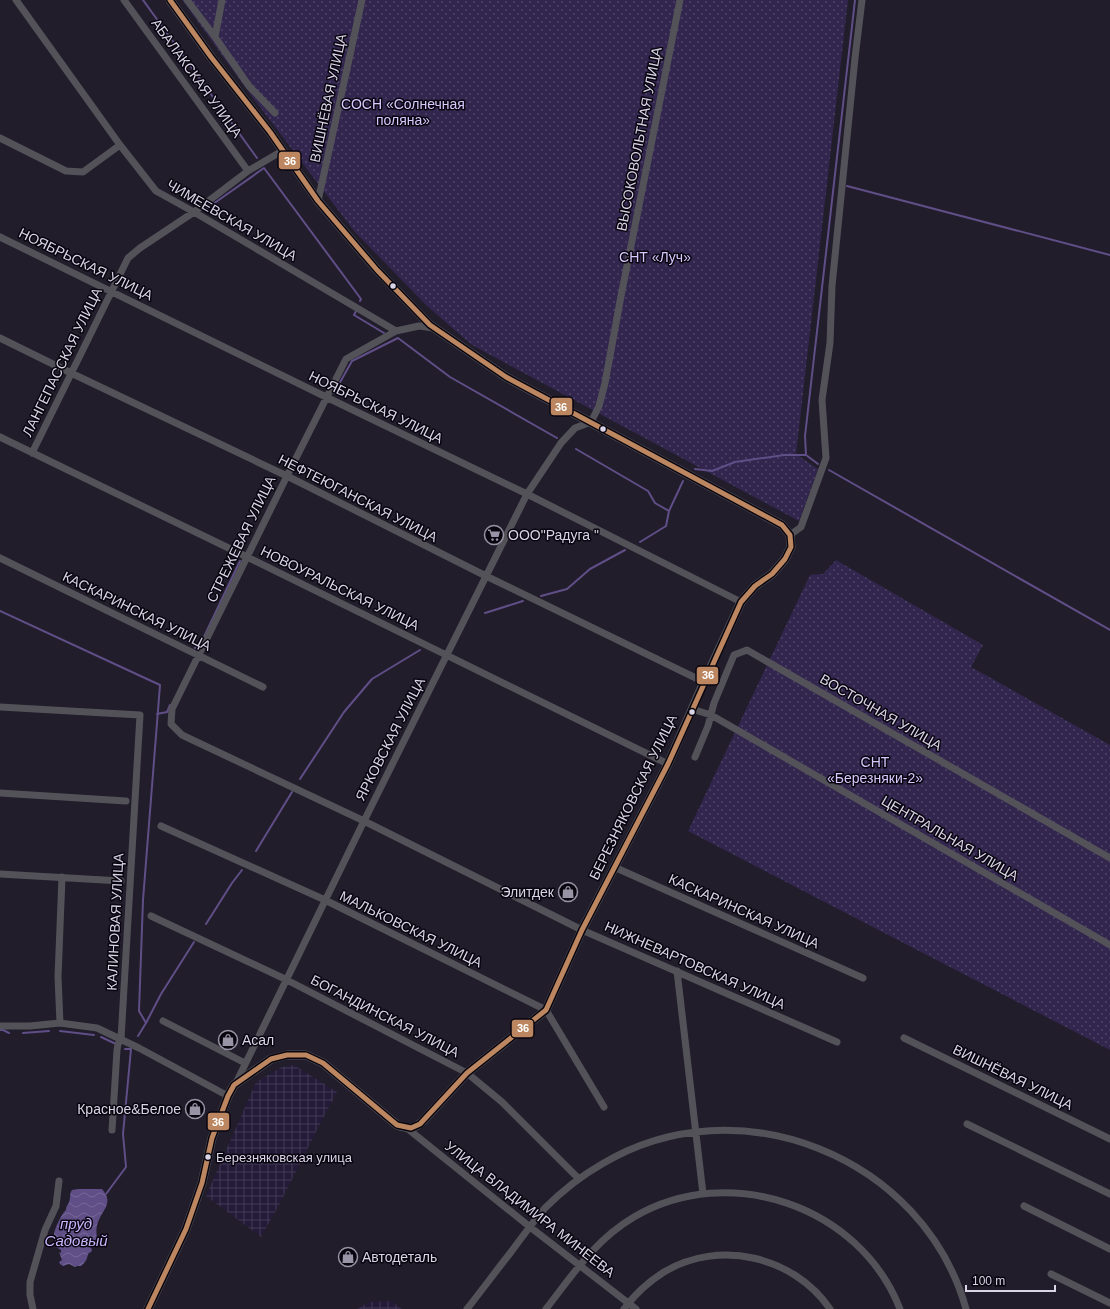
<svg xmlns="http://www.w3.org/2000/svg" width="1110" height="1309" viewBox="0 0 1110 1309" font-family="Arial,sans-serif">
<style>
.industrial{fill:url(#industrial-grid)}
.garden{fill:url(#garden-dots)}
.water{fill:url(#water-waves)}
.lines{fill:none;stroke-linecap:round;stroke-linejoin:round}
.stream{stroke:#604e87;stroke-width:2}
.minor{stroke:#535258;stroke-width:7}
.tertiary{stroke:#535258;stroke-width:9}
.bus-1-casing{stroke:#08050f;stroke-width:8}
.bus-1{stroke:#bb8660;stroke-width:5}
.bus-dot{fill:#d9d4e6;stroke:#08050f;stroke-width:1.5}
.labels{text-anchor:middle;stroke-width:3;stroke-linejoin:round;paint-order:stroke}
.bus-label{font-size:13px;fill:#d9d4e6;stroke:#08050f;text-anchor:start}
.street-label{font-size:14px;fill:#d9d4e6;stroke:#08050f}
.park-label{font-size:14px;fill:#d7c8ff;stroke:#08050f}
.poi-label{font-size:14px;fill:#d9d4e6;stroke:#08050f;text-anchor:start}
.water-label{font-size:15px;font-style:italic;fill:#cab6fe;stroke:#08050f}
.line-badge{stroke:#08050f;stroke-width:1.5}
.badge-label{font-size:11px;text-anchor:middle;font-weight:bold;fill:#fff}
</style>
<defs>
<pattern id="industrial-grid" width="8" height="8" patternUnits="userSpaceOnUse"><rect width="8" height="8" fill="#241b39"/><path d="M0 4h8M4 0v8" fill="none" stroke="#433b56"/></pattern>
<pattern id="garden-dots" width="8" height="8" patternUnits="userSpaceOnUse"><rect width="8" height="8" fill="#32264e"/><path d="M2 2h.1M6 6h.1" fill="none" stroke="#4f4568" stroke-width="1.8" stroke-linecap="round"/></pattern>
<pattern id="water-waves" width="16" height="10" patternUnits="userSpaceOnUse"><rect width="16" height="10" fill="#604e87"/><path d="M0 5q4-4 8 0t8 0" fill="none" stroke="#766798"/></pattern>
</defs>
<rect width="100%" height="100%" fill="#211d2b"/>
<path class="industrial" d="M 294,1065 L 337,1092 L 321,1122 L 279,1205 L 261,1237 L 206,1196 L 256,1082 L 282,1067 Z
M 391,1301 L 402,1309 L 357,1309 L 369,1302 Z"/>
<path class="garden" d="M 182,0 L 848,0 L 796,454 L 818,469 L 799,521 L 472,345 L 427,306 L 354,231 L 250,94 Z
M 836,560 L 983,645 L 971,667 L 1110,745 L 1110,1050 L 688,831 L 810,575 L 823,574 Z"/>
<path class="water" d="M 78,1189 L 102,1189 C 114,1203 103,1209 98,1222 C 96,1227 96,1233 97,1238 L 94,1242 L 93,1245 L 91,1247 L 92,1251 L 88,1254 C 87,1259 86,1262 81,1266 L 77,1266 L 75,1267 L 69,1264 L 63,1266 L 60,1264 L 59,1262 L 62,1260 L 59,1252 L 61,1253 L 61,1250 L 56,1247 C 56,1242 54,1238 54,1234 C 55,1228 62,1213 66,1210 C 66,1206 68,1205 69,1202 C 71,1197 69,1194 72,1190 Z"/>
<g class="lines">
<path class="stream" d="M 143,0 L 257,158
M 847,186 L 1110,255
M 206,209 L 264,168 L 361,299 L 360,301
M 356,311 L 354,315 L 384,333
M 334,393 L 352,361 L 398,338 L 450,377 L 557,438
M 576,449 L 648,491 L 655,503 L 669,511
M 818,464 L 806,455 L 805,436 L 855,0
M 695,469 L 712,471 L 735,462 L 784,455 L 805,455
M 829,470 L 1110,630
M 640,542 L 666,526 L 669,511 L 683,481
M 541,596 L 567,589 L 590,569 L 625,550
M 0,611 L 160,685 L 143,900 L 139,1011 L 146,1023 L 138,1036
M 485,613 L 523,601
M 195,648 L 202,641 L 240,561
M 157,714 L 167,712 L 170,705
M 300,779 L 344,712 L 372,679 L 420,650
M 256,851 L 292,792
M 206,924 L 232,883 L 242,870
M 146,1023 L 161,994 L 194,942
M 0,1030 L 3,1030 L 9,1033
M 60,1031 L 94,1035
M 23,1033 L 49,1031
M 101,1037 L 116,1044
M 106,1194 L 126,1167 L 123,1134 L 131,1049 L 125,1049"/>
<path class="minor" d="M 16,0 L 120,145 L 156,191 L 194,212 L 396,331
M 124,0 L 248,171
M 187,0 L 215,37
M 222,0 L 215,37 L 249,86 L 275,113
M 0,138 L 66,171 L 83,172 L 120,145
M 318,201 L 362,0
M 0,237 L 326,397 L 527,494 L 741,602
M 434,328 L 419,326 L 396,331 L 346,359 L 287,476 L 172,709 L 171,724 L 182,735 L 364,821 L 582,930 L 837,1042
M 0,338 L 71,373 L 287,476 L 486,576 L 704,682
M 0,437 L 247,557 L 668,764
M 32,453 L 128,258 L 140,248 L 194,212 L 248,171 L 282,151
M 790,535 L 801,527 L 826,458 L 822,400 L 830,343 L 832,286 L 855,58 L 862,0
M 0,558 L 263,687
M 0,707 L 140,715 L 121,1039 L 118,1044 L 117,1050 L 112,1130
M 692,709 L 711,715 L 1110,945
M 695,757 L 708,726 L 714,703 L 734,655 L 747,650 L 1110,858
M 0,793 L 126,801
M 161,826 L 325,900 L 546,1010 L 604,1107
M 614,867 L 863,978
M 0,874 L 121,881
M 151,916 L 285,979 L 467,1073 L 502,1102 L 579,1179
M 677,971 L 703,1194
M 163,1021 L 245,1063
M 60,1023 L 58,977 L 62,877
M 0,1026 L 30,1026 L 60,1023 L 97,1028 L 139,1048 L 228,1096
M 904,1038 L 1110,1139
M 235,1085 L 364,821 L 527,494 L 561,443 L 575,428 L 591,422 L 599,406 L 605,383 L 621,296 L 680,0
M 967,1124 L 1110,1194
M 408,1129 L 530,1227 L 636,1309
M 1024,1206 L 1110,1249
M 1051,1274 L 1110,1303
M 33,1309 L 30,1295 L 30,1282 L 45,1230 L 56,1206 L 59,1181
M 467,1309 C 482,1290 496,1271 511,1252 C 522,1237 533,1222 545,1208 C 562,1191 581,1176 602,1164 C 738,1082 924,1157 966,1309
M 546,1309 C 573,1274 595,1240 634,1217 C 729,1161 860,1206 900,1309
M 624,1309 C 635,1294 648,1282 664,1272 C 719,1239 794,1256 830,1309"/>
<path class="tertiary" d="M 148,1309 L 186,1229 L 202,1183 L 212,1138 L 228,1096 L 234,1085 L 271,1059 L 287,1055 L 306,1055 L 323,1063 L 397,1125 C 409,1129 413,1130 423,1121 L 467,1073 L 546,1010 L 582,930 L 668,764 L 704,682 L 741,602 L 755,586 L 772,574 L 785,559 L 791,547 L 790,535 L 782,525 L 506,377 L 430,325 L 377,270 L 318,201 L 270,132 L 211,57 L 170,0"/>
<defs>
<path id="bus-1" d="M 148,1309 L 186,1229 L 202,1183 L 212,1138 L 228,1096 L 234,1085 L 271,1059 L 287,1055 L 306,1055 L 323,1063 L 397,1125 L 411,1128 L 420,1124 L 467,1073 L 546,1010 L 582,930 L 668,764 L 741,602 L 755,586 L 772,574 L 785,559 L 791,547 L 790,535 L 782,525 L 506,377 L 430,325 L 377,270 L 318,201 L 270,132 L 211,57 L 170,0"/>
</defs>
<use href="#bus-1" class="bus-1-casing"/>
<use href="#bus-1" class="bus-1"/>
</g>
<defs>
<symbol id="supermarket-ring" viewBox="-11 -11 22 22"><circle r="9.5" fill="#08050f" stroke="#9994a5" stroke-width="1.5"/><path d="M-6-5.5h2.5l.6 2H6L4.5 2H-2.5L-4.4-4H-6ZM-1.5 3.2a1.3 1.3 0 1 0 .1 0ZM3 3.2a1.3 1.3 0 1 0 .1 0Z" fill="#9994a5"/></symbol>
<symbol id="shop-ring" viewBox="-11 -11 22 22"><circle r="9.5" fill="#08050f" stroke="#9994a5" stroke-width="1.5"/><path d="M-5-2.5h2.3a2.7 3.5 0 0 1 5.4 0H5L5.5 6h-11ZM-1.5-2.5h3a1.5 2.3 0 0 0-3 0Z" fill="#9994a5"/></symbol>
</defs>
<g fill-rule="evenodd">
<use href="#supermarket-ring" x="483" y="524" width="22" height="22"/>
<use href="#shop-ring" x="557" y="881" width="22" height="22"/>
<use href="#shop-ring" x="217" y="1029" width="22" height="22"/>
<use href="#shop-ring" x="184" y="1098" width="22" height="22"/>
<use href="#shop-ring" x="337" y="1246" width="22" height="22"/>
</g>
<g class="bus-dot">
<circle cx="393" cy="286" r="3.5"/>
<circle cx="603" cy="429" r="3.5"/>
<circle cx="692" cy="712" r="3.5"/>
<circle cx="208" cy="1157" r="3.5"/>
</g>
<g class="labels">
<g class="bus-label">
<text x="216" y="1162">Березняковская улица</text>
</g>
<g class="street-label">
<text transform="translate(197 78) rotate(54)" y="5">АБАЛАКСКАЯ УЛИЦА</text>
<text transform="translate(328 98) rotate(-78)" y="5">ВИШНЁВАЯ УЛИЦА</text>
<text transform="translate(639 139) rotate(-79)" y="5">ВЫСОКОВОЛЬТНАЯ УЛИЦА</text>
<text transform="translate(232 220) rotate(30)" y="5">ЧИМЕЕВСКАЯ УЛИЦА</text>
<text transform="translate(86 264) rotate(26)" y="5">НОЯБРЬСКАЯ УЛИЦА</text>
<text transform="translate(62 362) rotate(-64)" y="5">ЛАНГЕПАССКАЯ УЛИЦА</text>
<text transform="translate(376 407) rotate(26)" y="5">НОЯБРЬСКАЯ УЛИЦА</text>
<text transform="translate(358 498) rotate(27)" y="5">НЕФТЕЮГАНСКАЯ УЛИЦА</text>
<text transform="translate(241 539) rotate(-64)" y="5">СТРЕЖЕВАЯ УЛИЦА</text>
<text transform="translate(340 588) rotate(26)" y="5">НОВОУРАЛЬСКАЯ УЛИЦА</text>
<text transform="translate(137 611) rotate(26)" y="5">КАСКАРИНСКАЯ УЛИЦА</text>
<text transform="translate(881 712) rotate(30)" y="5">ВОСТОЧНАЯ УЛИЦА</text>
<text transform="translate(390 739) rotate(-63)" y="5">ЯРКОВСКАЯ УЛИЦА</text>
<text transform="translate(633 797) rotate(-64)" y="5">БЕРЕЗНЯКОВСКАЯ УЛИЦА</text>
<text transform="translate(950 838) rotate(30)" y="5">ЦЕНТРАЛЬНАЯ УЛИЦА</text>
<text transform="translate(744 911) rotate(24)" y="5">КАСКАРИНСКАЯ УЛИЦА</text>
<text transform="translate(115 922) rotate(-87)" y="5">КАЛИНОВАЯ УЛИЦА</text>
<text transform="translate(411 929) rotate(26)" y="5">МАЛЬКОВСКАЯ УЛИЦА</text>
<text transform="translate(695 965) rotate(24)" y="5">НИЖНЕВАРТОВСКАЯ УЛИЦА</text>
<text transform="translate(385 1016) rotate(27)" y="5">БОГАНДИНСКАЯ УЛИЦА</text>
<text transform="translate(1013 1077) rotate(26)" y="5">ВИШНЁВАЯ УЛИЦА</text>
<text transform="translate(530 1209) rotate(38)" y="5">УЛИЦА ВЛАДИМИРА МИНЕЕВА</text>
</g>
<g class="park-label">
<text x="403" y="109">СОСН «Солнечная<tspan x="403" dy="16">поляна»</tspan></text>
<text x="655" y="262">СНТ «Луч»</text>
<text x="875" y="767">СНТ<tspan x="875" dy="16">«Березняки-2»</tspan></text>
</g>
<g class="poi-label">
<text x="508" y="540">ООО"Радуга "</text>
<text x="554" y="897" text-anchor="end">Элитдек</text>
<text x="242" y="1045">Асал</text>
<text x="181" y="1114" text-anchor="end">Красное&amp;Белое</text>
<text x="362" y="1262">Автодеталь</text>
</g>
<g class="water-label">
<text x="76" y="1229">пруд<tspan x="76" dy="17">Садовый</tspan></text>
</g>
</g>
<g class="line-badge">
<rect x="278" y="151" width="23" height="19" rx="4" fill="#bb8660"/>
<rect x="550" y="397" width="23" height="19" rx="4" fill="#bb8660"/>
<rect x="696" y="666" width="23" height="19" rx="4" fill="#bb8660"/>
<rect x="511" y="1019" width="23" height="19" rx="4" fill="#bb8660"/>
<rect x="207" y="1112" width="23" height="19" rx="4" fill="#bb8660"/>
</g>
<g class="badge-label">
<text x="290" y="165">36</text>
<text x="561" y="411">36</text>
<text x="708" y="679">36</text>
<text x="523" y="1032">36</text>
<text x="218" y="1126">36</text>
</g>
<path d="M966 1285v6h89v-6" fill="none" stroke="#d9d4e6" stroke-width="2"/>
<text x="972" y="1285" font-size="12" fill="#d9d4e6" stroke="#08050f" stroke-width="3" paint-order="stroke">100 m</text>
</svg>
